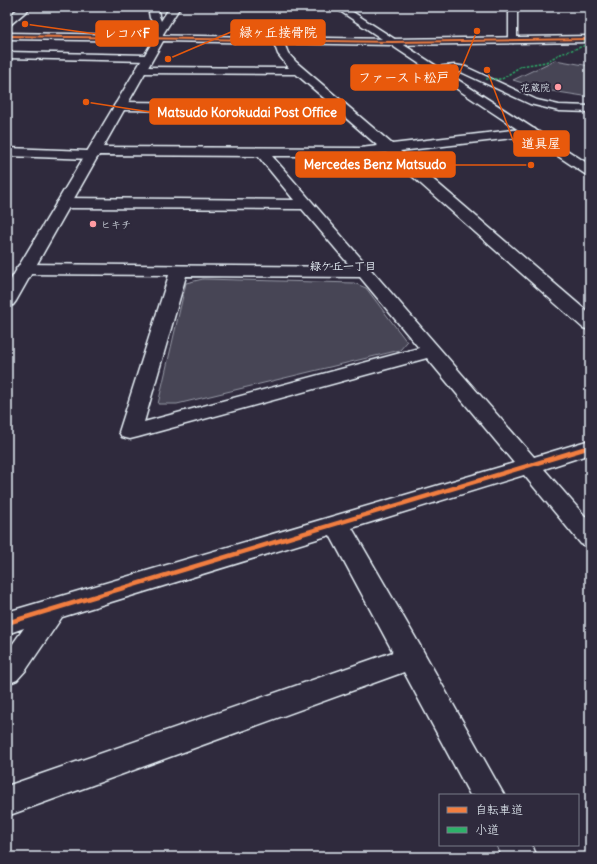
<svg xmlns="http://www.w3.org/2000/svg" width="597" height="864" viewBox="0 0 597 864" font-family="Delius,'Klee One',sans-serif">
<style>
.green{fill:#464455;stroke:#979aa6}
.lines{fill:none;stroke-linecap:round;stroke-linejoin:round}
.lane-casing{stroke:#e8f1f8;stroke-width:3}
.street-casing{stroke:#e8f1f8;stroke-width:3}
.secondary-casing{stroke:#e8f1f8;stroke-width:3}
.highway-casing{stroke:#e8f1f8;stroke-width:3}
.lane{fill:#2f2a3d;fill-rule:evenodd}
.street{fill:#2f2a3d;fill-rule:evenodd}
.secondary{fill:#2f2a3d;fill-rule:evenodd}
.highway{fill:#2f2a3d;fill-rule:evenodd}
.quiet{stroke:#2db169;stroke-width:1.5;stroke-dasharray:2.5 1.5;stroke-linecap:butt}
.cycleway-far1-casing{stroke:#2f2a3d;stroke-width:3}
.cycleway-casing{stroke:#2f2a3d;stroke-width:7}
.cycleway-far1{stroke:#f27e40;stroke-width:2}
.cycleway{stroke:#f27e40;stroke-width:4.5}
.poi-dot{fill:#ff9aa2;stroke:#2f2a3d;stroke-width:1.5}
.labels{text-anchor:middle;stroke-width:4;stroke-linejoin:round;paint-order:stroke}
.far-poi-label{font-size:10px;fill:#e8f1f8;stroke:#2f2a3d;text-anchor:end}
.far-neighbourhood-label{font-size:11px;font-weight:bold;fill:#e8f1f8;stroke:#2f2a3d}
.leader{fill:none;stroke:#e8590c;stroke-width:1.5}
.callout-dot{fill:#e8590c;stroke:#2f2a3d;stroke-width:1.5}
.callout{fill:#e8590c;stroke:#e8590c;stroke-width:1.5}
.callout-label{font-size:13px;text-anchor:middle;font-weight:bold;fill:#fff}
</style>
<rect width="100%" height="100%" fill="#2f2a3d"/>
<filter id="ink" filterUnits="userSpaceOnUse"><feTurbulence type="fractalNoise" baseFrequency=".025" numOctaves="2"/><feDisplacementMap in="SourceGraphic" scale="8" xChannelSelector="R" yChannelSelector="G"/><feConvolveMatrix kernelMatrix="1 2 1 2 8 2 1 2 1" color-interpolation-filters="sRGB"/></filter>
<g filter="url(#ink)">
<path class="green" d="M 555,60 L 590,66 L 590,97 L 545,90 L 513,80 Z
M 203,279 L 354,283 L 366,288 L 407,342 L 400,350 L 177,404 L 158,404 L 186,283 Z"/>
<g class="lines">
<defs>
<path id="lane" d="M 514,7 L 522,7 L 517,13 L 517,40 L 513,43 L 509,40 L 509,13 Z
M 455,65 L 466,67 L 537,100 L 559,105 L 590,106 L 590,112 L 559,111 L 530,104 L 461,72 L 435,73 L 430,70 L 435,67 Z"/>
<path id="street" d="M 20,7 L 31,7 L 10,25 L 7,26 L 7,18 Z
M 148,7 L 158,7 L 159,16 L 161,21 L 170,7 L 180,7 L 163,34 L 162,40 L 154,40 C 151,35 154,32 157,28 L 150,18 Z
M 278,37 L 282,38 L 288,53 L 296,62 L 392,144 L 530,128 L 535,129 L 536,132 L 535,135 L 530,136 L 400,151 L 590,314 L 590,330 L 583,328 L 386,153 L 360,156 L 272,156 L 534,457 L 590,440 L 590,454 L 544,469 L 590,522 L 590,547 L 581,544 L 524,475 L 352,528 L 422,649 L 504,795 L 470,795 L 404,672 L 7,816 L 7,786 L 393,652 L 330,535 L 62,617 L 26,670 L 17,680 L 7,684 L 7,652 L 24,628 L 7,634 L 7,612 L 514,463 L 427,358 L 138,437 L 130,439 L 122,437 L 119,432 L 169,275 L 25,274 L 19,273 L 16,269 L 19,265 L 25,264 L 351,267 L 302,209 L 64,208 L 59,206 L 56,203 L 59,200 L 64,198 L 294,200 L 258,156 L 99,155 L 97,158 L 92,159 L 7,156 L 7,148 L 88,151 L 90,148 L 95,147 L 360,148 L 378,146 L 339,112 L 120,110 L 116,109 L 114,106 L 116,103 L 120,102 L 331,104 L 296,74 L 140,73 L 135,70 L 140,67 L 289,68 L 278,54 L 273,40 ZM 186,276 L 360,277 L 419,348 L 144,422 Z
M 7,52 L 147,55 L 152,58 L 147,61 L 7,58 Z
M 497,845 L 532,845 L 537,857 L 502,857 Z"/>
<path id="secondary" d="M 7,33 L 392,39 L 590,36 L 590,42 L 392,45 L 163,41 L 16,301 L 13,305 L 7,306 L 7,286 L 153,41 L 7,39 Z"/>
<path id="highway" d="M 334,7 L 345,7 L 590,165 L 590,175 L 585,174 Z"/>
</defs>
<use href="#lane" class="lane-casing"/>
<use href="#street" class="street-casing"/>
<use href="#secondary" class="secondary-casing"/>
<use href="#highway" class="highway-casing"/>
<use href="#lane" class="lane"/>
<use href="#street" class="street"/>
<use href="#secondary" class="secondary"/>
<use href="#highway" class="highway"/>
<path class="quiet" d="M 486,79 L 502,79 L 521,66 L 546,62 L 558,55 L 586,45 L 586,42 L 582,39"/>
<defs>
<path id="cycleway-far1" d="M 7,36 L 392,42 L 590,39"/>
<path id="cycleway" d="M 7,623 L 590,447"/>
</defs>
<use href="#cycleway-far1" class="cycleway-far1-casing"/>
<use href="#cycleway" class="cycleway-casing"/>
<use href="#cycleway-far1" class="cycleway-far1"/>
<use href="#cycleway" class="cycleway"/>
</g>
</g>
<g class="poi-dot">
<circle cx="558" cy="87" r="4"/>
<circle cx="93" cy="224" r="4"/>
</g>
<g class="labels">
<g class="far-poi-label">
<text x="550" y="91">花蔵院</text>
<text x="101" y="228" text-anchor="start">ヒキチ</text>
</g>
<g class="far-neighbourhood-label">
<text x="343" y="270">緑ケ丘一丁目</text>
</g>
</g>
<path class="leader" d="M168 59L231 32M25 24L96 34M477 31L458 77M86 102L150 112M487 70L514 143M531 165L455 165"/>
<g class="callout-dot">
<circle cx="168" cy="59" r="4"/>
<circle cx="25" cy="24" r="4"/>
<circle cx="477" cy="31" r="4"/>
<circle cx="86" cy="102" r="4"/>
<circle cx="487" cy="70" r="4"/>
<circle cx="531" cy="165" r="4"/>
</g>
<g class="callout">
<rect x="231" y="20" width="94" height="25" rx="4"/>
<rect x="96" y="21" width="62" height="25" rx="4"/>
<rect x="351" y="65" width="107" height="25" rx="4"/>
<rect x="150" y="99" width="195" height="25" rx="4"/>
<rect x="514" y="131" width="55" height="25" rx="4"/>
<rect x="296" y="152" width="159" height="25" rx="4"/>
</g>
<g class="callout-label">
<text x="278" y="37">緑ヶ丘接骨院</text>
<text x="127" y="38">レコバF</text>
<text x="404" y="82">ファースト松戸</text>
<text x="247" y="117">Matsudo Korokudai Post Office</text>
<text x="541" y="148">道具屋</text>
<text x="375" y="169">Mercedes Benz Matsudo</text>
</g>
<rect width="597" height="864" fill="none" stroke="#2f2a3d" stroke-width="24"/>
<rect x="12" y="12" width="573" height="840" fill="none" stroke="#e8f1f8" stroke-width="1.5" filter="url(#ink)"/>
<rect x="439" y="794" width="140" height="52" fill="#2f2a3d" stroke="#797a88"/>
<rect x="447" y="807" width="20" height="6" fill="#f27e40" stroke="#797a88"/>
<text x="475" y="814" font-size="12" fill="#e8f1f8">自転車道</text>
<rect x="447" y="827" width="20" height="6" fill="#2db169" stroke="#797a88"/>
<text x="475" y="834" font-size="12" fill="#e8f1f8">小道</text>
</svg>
